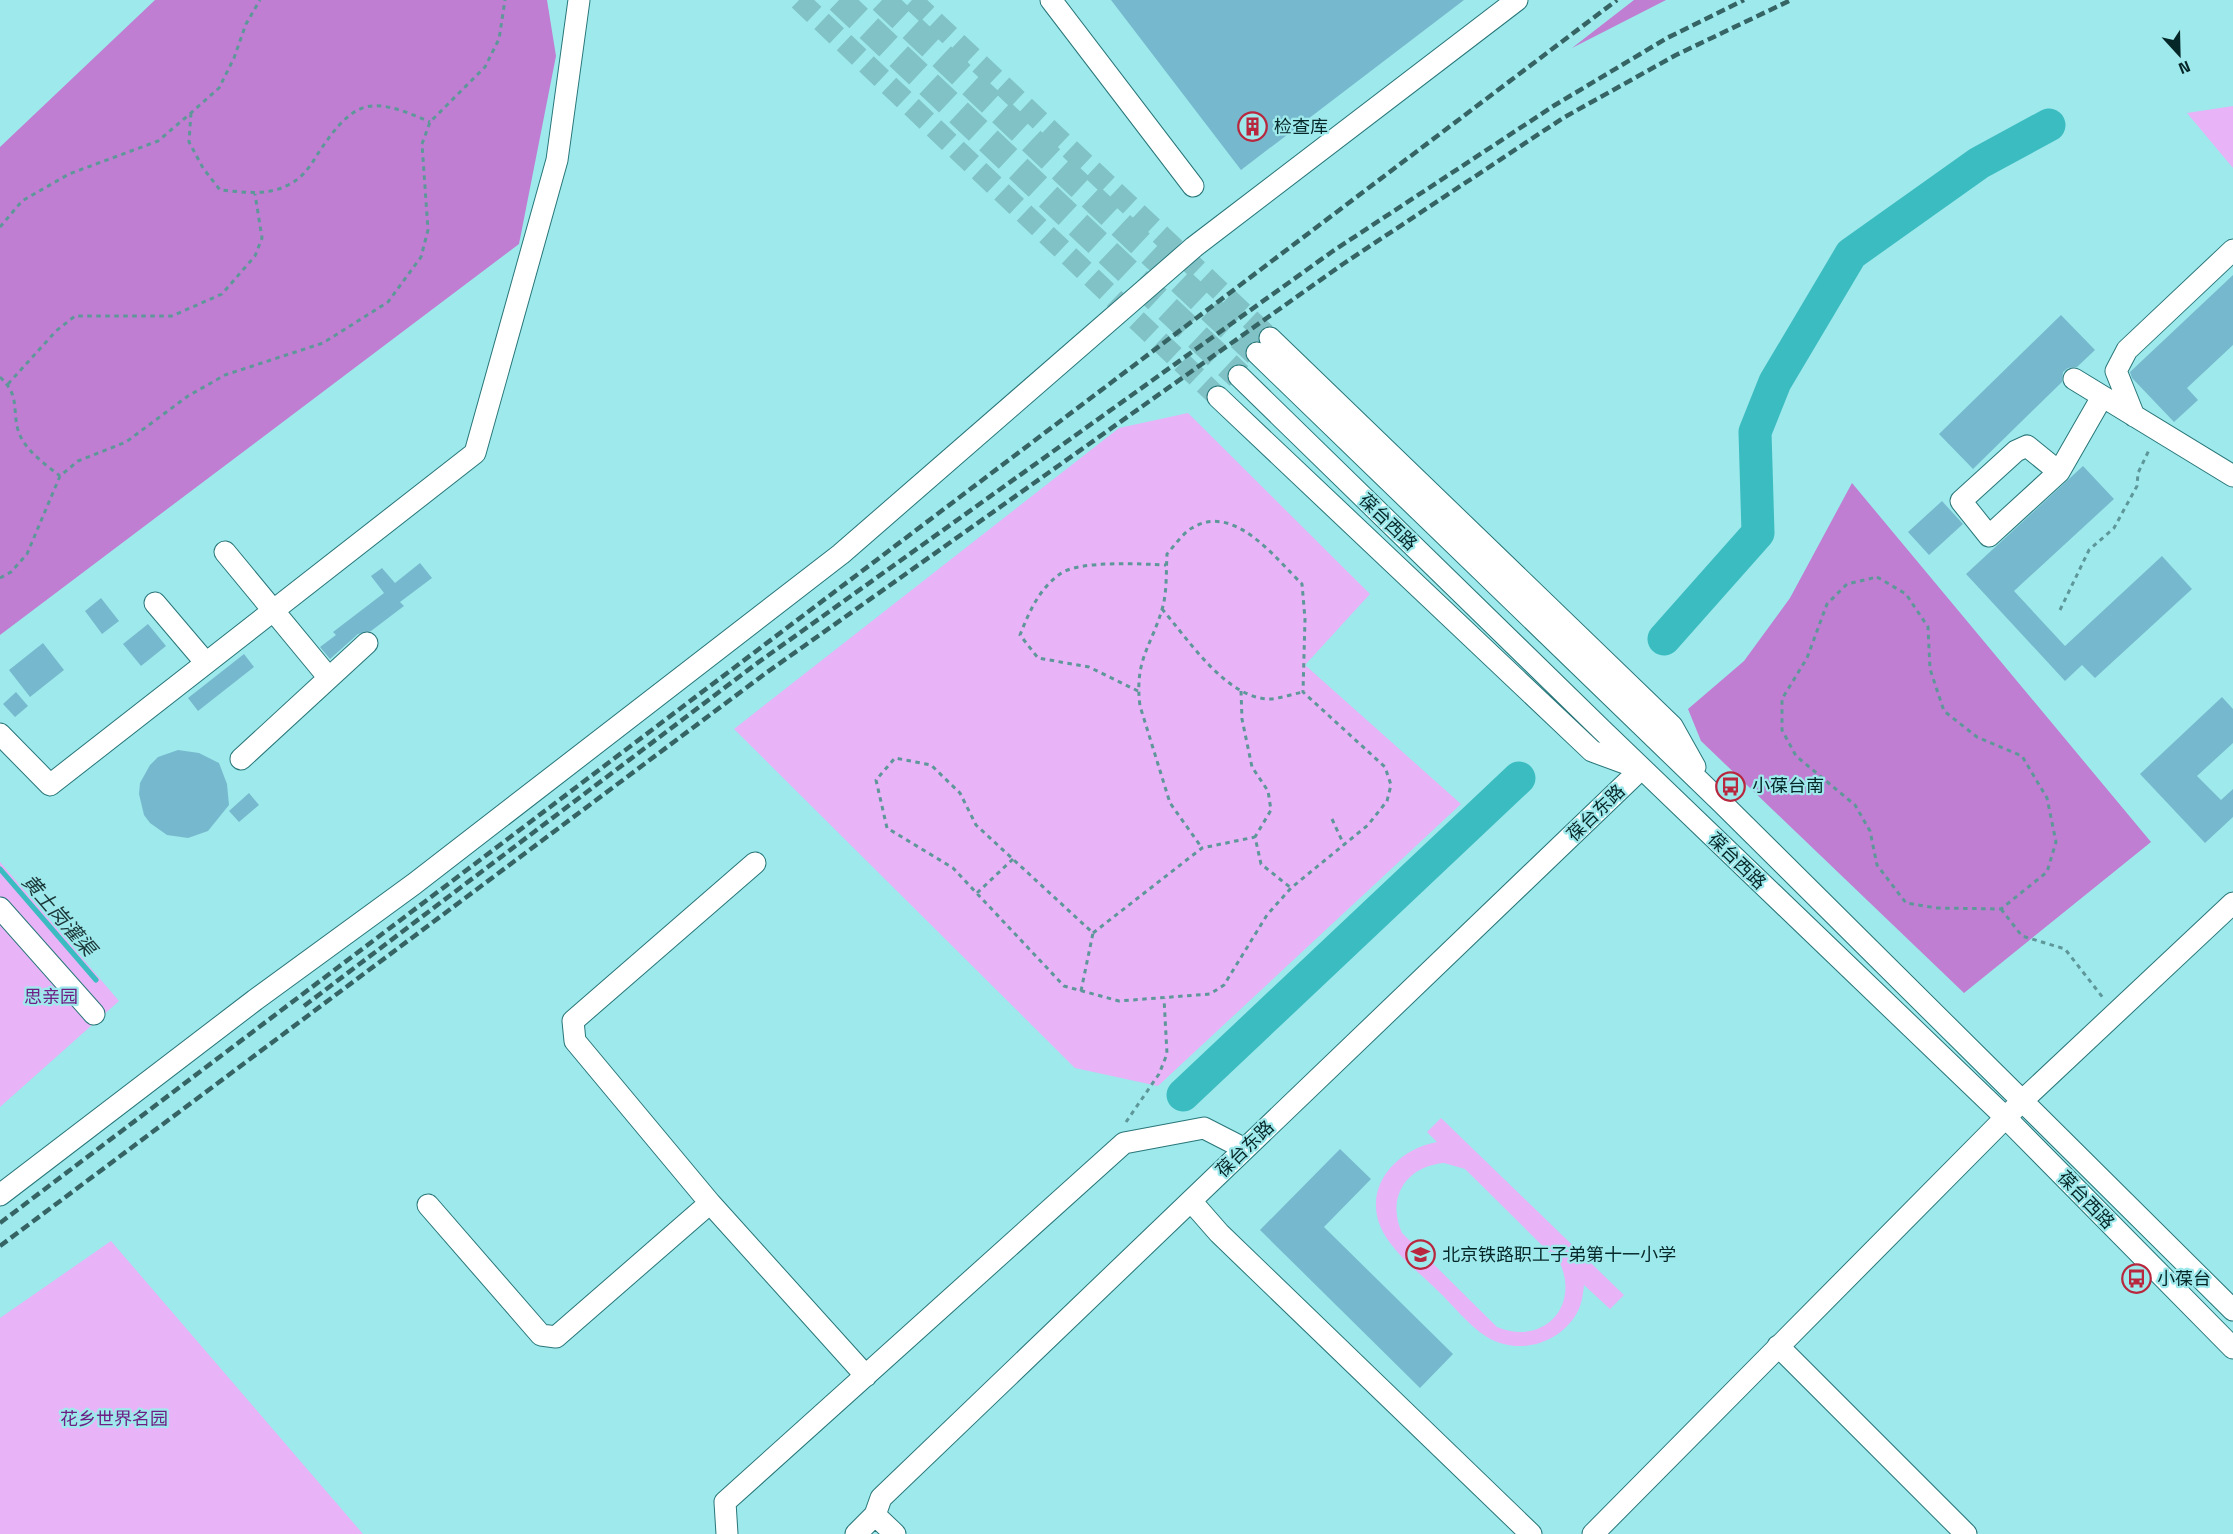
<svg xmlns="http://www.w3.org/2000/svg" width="2233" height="1534" viewBox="0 0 2233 1534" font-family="'Titillium Web','Noto Sans SC',sans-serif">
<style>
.green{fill:#e8b3f7;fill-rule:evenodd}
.forest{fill:#bf7ed1}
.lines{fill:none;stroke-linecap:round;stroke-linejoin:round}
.stream{stroke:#3bbcc1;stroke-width:5}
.river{stroke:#3bbcc1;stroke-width:33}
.building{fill:#76b9ce}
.minor-tunnel{stroke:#80c2c5;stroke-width:21;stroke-dasharray:21 10;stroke-linecap:butt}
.major-tunnel{stroke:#80c2c5;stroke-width:27;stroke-dasharray:27 14;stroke-linecap:butt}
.minor-casing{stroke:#287679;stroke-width:23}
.path{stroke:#5e9799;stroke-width:3;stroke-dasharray:4.5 4.5;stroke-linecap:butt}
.minor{stroke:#fff;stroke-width:21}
.rail{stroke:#366465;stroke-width:4.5;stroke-dasharray:9 4.5;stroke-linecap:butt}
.labels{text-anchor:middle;stroke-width:4.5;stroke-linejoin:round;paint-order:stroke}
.poi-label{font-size:18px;fill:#062728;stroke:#9ee9ec;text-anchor:start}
.street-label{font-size:18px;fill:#062728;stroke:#9ee9ec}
.park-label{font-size:18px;fill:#6f1f83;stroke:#9ee9ec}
.water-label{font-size:20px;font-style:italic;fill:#1b3637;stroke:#9ee9ec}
</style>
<rect width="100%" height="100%" fill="#9ee9ec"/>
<path class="green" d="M 2233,106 L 2233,168 L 2187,113 Z
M 1188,413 L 1370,594 L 1305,665 L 1461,804 L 1158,1086 L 1075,1068 L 734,729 L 1119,428 Z
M 0,862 L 119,1001 L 0,1107 Z
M 1441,1118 L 1624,1295 L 1610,1309 L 1584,1285 C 1583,1294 1582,1303 1578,1311 C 1561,1344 1518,1356 1487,1337 C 1468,1325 1453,1305 1437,1290 C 1421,1274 1401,1259 1388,1240 C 1357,1196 1390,1151 1437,1142 L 1427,1132 ZM 1444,1163 L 1465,1169 L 1560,1263 C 1580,1308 1542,1346 1497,1327 L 1402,1233 C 1386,1198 1406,1166 1444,1163 Z
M 111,1241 L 363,1534 L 0,1534 L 0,1318 Z"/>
<path class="forest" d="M 155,0 L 547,0 L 556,56 L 519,244 L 0,635 L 0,147 Z
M 1634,0 L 1666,0 L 1572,48 Z
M 1852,483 L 2151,842 L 1964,993 L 1701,741 L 1688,709 L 1744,661 L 1790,598 Z"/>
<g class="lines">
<path class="stream" d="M 0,869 L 96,980"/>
<path class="river" d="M 1664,639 L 1758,533 L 1755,432 L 1775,382 L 1851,254 L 1979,163 L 2049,125
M 1183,1095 L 1519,778"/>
</g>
<path class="building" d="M 1111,0 L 1464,0 L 1241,170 Z
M 2233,275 L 2233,345 L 2187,388 L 2198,400 L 2174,422 L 2132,378 L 2130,372 Z
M 2061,315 L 2095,350 L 2077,367 L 2068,368 L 2063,372 L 2062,382 L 1973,469 L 1939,434 Z
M 2083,466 L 2114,499 L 2014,591 L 2065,646 L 2162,556 L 2192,589 L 2095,678 L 2082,665 L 2065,681 L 1966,574 Z
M 1942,501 L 1963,524 L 1929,555 L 1908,532 Z
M 420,563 L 432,578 L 400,602 L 404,606 L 371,631 L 358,634 L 330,659 L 320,647 L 336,635 L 333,632 L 384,593 L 371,576 L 382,568 L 395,583 Z
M 101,598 L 119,621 L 102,634 L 85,611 Z
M 148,624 L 166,646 L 141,666 L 123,644 Z
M 43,643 L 64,670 L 30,697 L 9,670 Z
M 244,654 L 254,667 L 198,711 L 188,698 Z
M 16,692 L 28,706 L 15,717 L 3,704 Z
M 2222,697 L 2233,709 L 2233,743 L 2197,776 L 2221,800 L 2233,789 L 2233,817 L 2205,843 L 2140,774 Z
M 178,750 L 199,753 L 219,763 L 227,784 L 229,805 L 208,831 L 188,838 L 167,835 L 150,823 L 144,815 L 139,794 L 140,783 L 150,765 L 158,757 Z
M 249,793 L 259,805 L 239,822 L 229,811 Z
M 1340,1149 L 1371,1179 L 1324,1227 L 1453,1354 L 1420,1388 L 1260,1230 Z"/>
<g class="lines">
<path class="minor-tunnel" d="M 799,0 L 1218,397
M 912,0 L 1270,338"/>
<path class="major-tunnel" d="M 839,0 L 1239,376
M 882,0 L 1257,353"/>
<defs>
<path id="minor" d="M 1051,0 L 1193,186
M 1270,338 L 1672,726 L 1695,767
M 1257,353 L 1722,803 L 2233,1310
M 1239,376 L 1602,730 L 2005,1117 L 2233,1348
M 2074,379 L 2233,476
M 2134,416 L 2116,371 L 2127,350 L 2233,250
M 2059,472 L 2027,446 L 2016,451 L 1961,501 L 1989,536 L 2059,472 L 2102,397
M 225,552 L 329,678
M 155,603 L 206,663
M 0,734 L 50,785 L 475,453 L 557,160 L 579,0
M 241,759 L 367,643
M 755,863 L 573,1021 L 575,1041 L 710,1203 L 866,1376
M 0,908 L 94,1014
M 0,1195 L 255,1000 L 414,884 L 841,554 L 1194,247 L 1517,0
M 1191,1201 L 1219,1233 L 1531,1534
M 428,1205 L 541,1335 L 556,1337 L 710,1203
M 1778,1346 L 1966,1534
M 727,1534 L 725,1502 L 1124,1143 L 1204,1128 L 1245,1149
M 856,1534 L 875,1515
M 895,1534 L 875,1515 L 881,1498 L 1641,769 L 1592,751 L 1218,397
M 1593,1534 L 2022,1101 L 2233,903"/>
</defs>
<use href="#minor" class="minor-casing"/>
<path class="path" d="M 191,113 L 189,142 L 203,168 L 220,190 C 243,192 268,196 288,185 C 303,178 311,165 319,152 C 355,98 371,96 430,122
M 0,227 L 22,201 L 69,174 L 158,141 L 191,113 L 219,88 L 234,58 L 246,24 L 260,0
M 0,377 C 20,396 12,407 18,430 C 24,450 45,464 60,476
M 8,384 L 56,331 L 75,316 L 172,316 L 222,294 L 255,256 L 262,238 L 255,194
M 1877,577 L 1906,594 L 1928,627 L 1930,669 L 1944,711 L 1977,737 L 2022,756 L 2047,798 L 2056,842 L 2047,872 L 2001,909 L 1937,908 L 1906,903 L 1877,865 L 1870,831 L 1855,805 L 1796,756 L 1782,730 L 1782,699 L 1807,658 L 1827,604 L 1847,584 Z
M 0,578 L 11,572 L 27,554 L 60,476 L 78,461 L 126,442 L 188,396 L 225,375 L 323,343 L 388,302 L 421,257 L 428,230 L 422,144 L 430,122 L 485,67 L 499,39 L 505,0
M 1162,609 C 1188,639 1227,700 1271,699 C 1281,698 1293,694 1303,692
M 2060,610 L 2089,550 L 2114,528 L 2137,486 L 2138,473 L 2150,448
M 1138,691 L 1089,667 L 1038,658 L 1020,635 C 1029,612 1039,589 1060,574 C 1078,560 1143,564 1166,565
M 1241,691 L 1242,719 L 1252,767 L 1268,791 L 1271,810 L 1255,837 L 1261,864 L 1291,888
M 1332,819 L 1344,845
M 977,893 L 1013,859
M 2001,909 L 2022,936 L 2065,949 L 2104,999
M 1093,933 L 1202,848 L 1255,837
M 1081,991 L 1093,933 L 976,825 L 960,793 L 931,765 L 895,758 L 876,780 L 887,828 L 953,868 L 1064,986 L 1119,1001 L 1210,994 L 1224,985 L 1267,915 L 1291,888 L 1368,825 L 1387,801 L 1391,785 L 1385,767 L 1303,692 L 1305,619 L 1302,584 C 1276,559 1234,502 1192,528 C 1183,533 1174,546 1167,554 C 1166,572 1167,590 1163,606 C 1152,646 1134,659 1140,706 L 1170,803 L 1202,848
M 1126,1122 L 1159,1074 L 1167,1054 L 1164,998"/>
<use href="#minor" class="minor"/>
<path class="rail" d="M 304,1006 L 756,664 L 1333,251 L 1555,105 L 1667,38 L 1744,0
M 0,1223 L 1617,0
M 0,1246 L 766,673 L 1343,264 L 1563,118 L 1676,55 L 1791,0"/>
</g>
<defs>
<symbol id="building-ring" viewBox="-11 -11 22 22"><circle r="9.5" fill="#9ee9ec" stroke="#b8273d" stroke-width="1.5"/><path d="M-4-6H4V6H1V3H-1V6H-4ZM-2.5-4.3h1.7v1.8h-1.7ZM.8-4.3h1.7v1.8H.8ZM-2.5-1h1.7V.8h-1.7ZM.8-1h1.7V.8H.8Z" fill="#b8273d"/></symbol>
<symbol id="bus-ring" viewBox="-11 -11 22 22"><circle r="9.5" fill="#9ee9ec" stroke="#b8273d" stroke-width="1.5"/><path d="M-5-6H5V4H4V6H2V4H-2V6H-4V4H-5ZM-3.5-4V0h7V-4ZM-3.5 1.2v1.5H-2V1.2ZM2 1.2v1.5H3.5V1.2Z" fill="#b8273d"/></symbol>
<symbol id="school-ring" viewBox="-11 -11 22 22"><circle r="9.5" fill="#9ee9ec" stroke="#b8273d" stroke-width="1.5"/><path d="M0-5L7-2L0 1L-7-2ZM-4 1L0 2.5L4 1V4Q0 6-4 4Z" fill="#b8273d"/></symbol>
</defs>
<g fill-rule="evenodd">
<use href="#building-ring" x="1236" y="110" width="33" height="33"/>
<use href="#bus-ring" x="1714" y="770" width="33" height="33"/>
<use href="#school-ring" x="1404" y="1238" width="33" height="33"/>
<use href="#bus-ring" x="2120" y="1262" width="33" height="33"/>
</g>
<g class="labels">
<g class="poi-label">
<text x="1274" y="133">检查库</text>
<text x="1752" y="792">小葆台南</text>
<text x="1442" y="1261">北京铁路职工子弟第十一小学</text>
<text x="2157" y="1285">小葆台</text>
</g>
<g class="street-label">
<text transform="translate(1388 522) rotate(44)" y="6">葆台西路</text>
<text transform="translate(1596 813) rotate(-44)" y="6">葆台东路</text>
<text transform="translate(1737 861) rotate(44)" y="6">葆台西路</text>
<text transform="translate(1245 1149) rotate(-44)" y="6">葆台东路</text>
<text transform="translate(2086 1200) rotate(46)" y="6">葆台西路</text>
</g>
<g class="park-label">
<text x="51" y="1003">思亲园</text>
<text x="114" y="1425">花乡世界名园</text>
</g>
<g class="water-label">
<text transform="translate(59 915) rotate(49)" y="7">黄土岗灌渠</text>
</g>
</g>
<g transform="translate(2179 54) rotate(158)" stroke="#9ee9ec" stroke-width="4.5" paint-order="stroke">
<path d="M0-4.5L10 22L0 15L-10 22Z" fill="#062728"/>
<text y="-9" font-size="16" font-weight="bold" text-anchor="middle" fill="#062728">N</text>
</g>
</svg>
